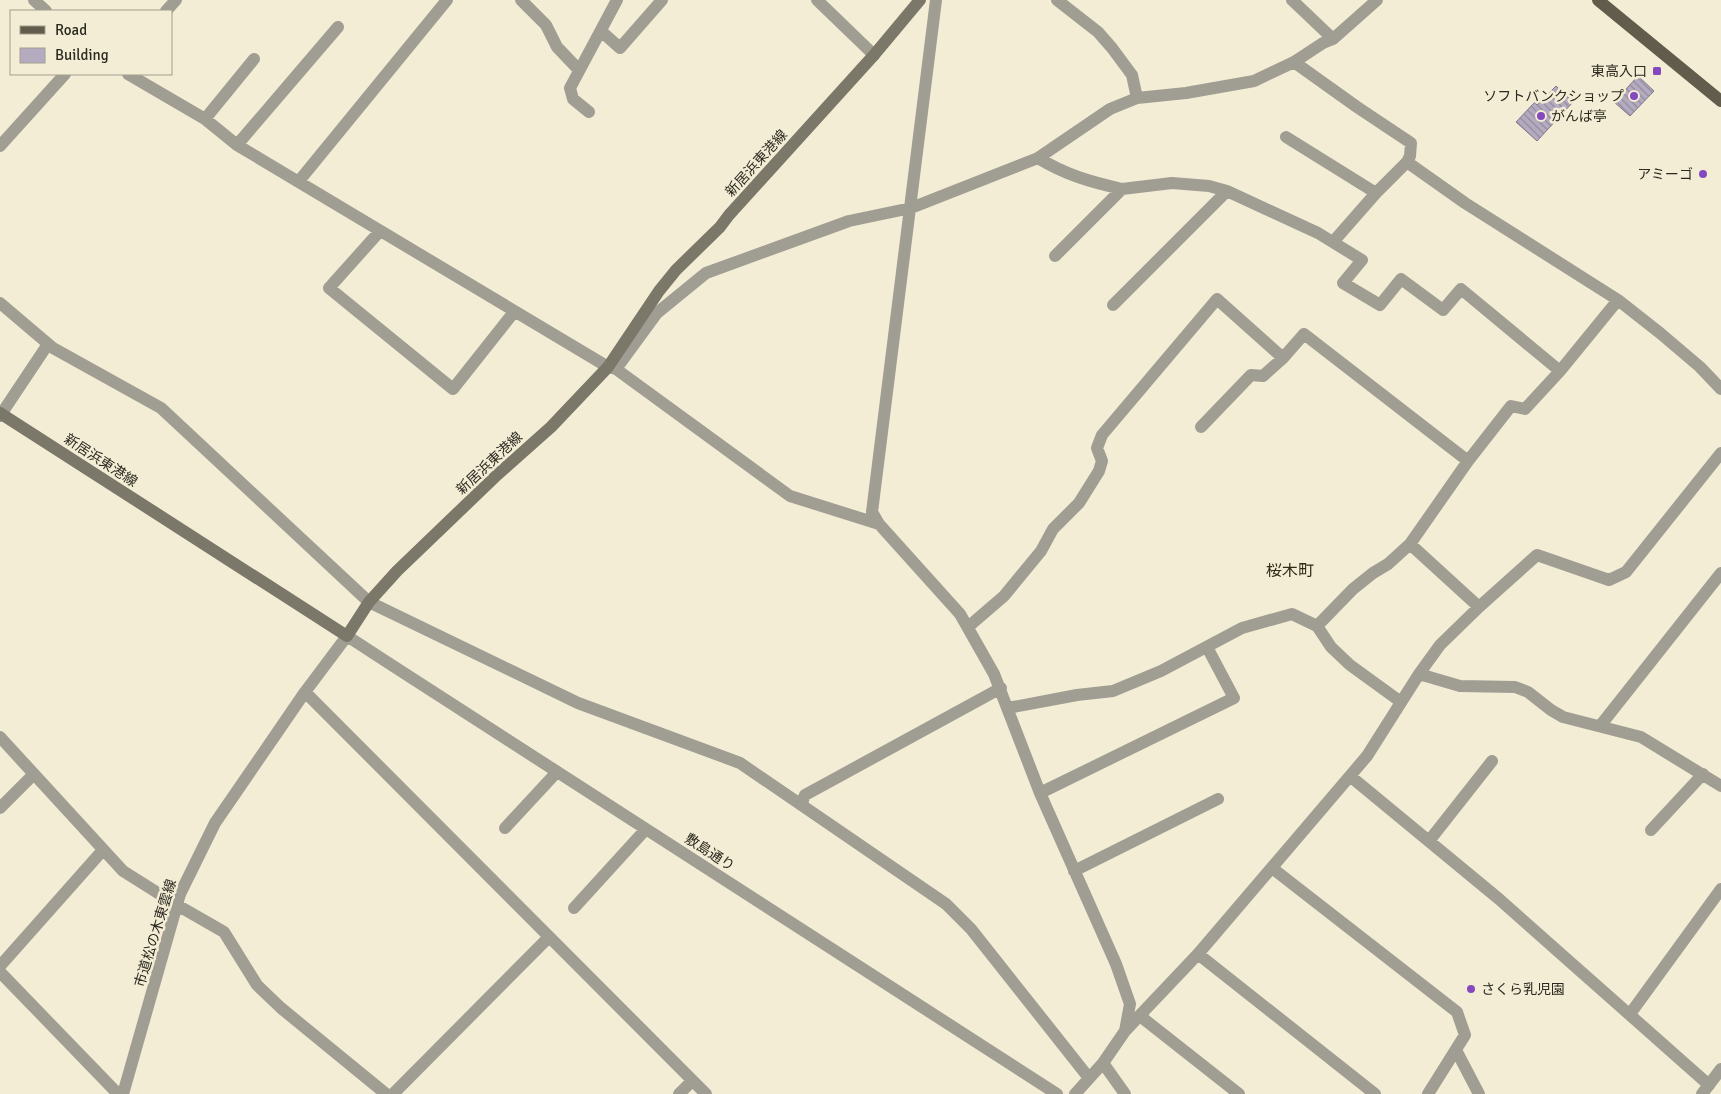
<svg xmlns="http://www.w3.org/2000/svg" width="1721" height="1094" viewBox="0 0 1721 1094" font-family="Signika,'Noto Sans JP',sans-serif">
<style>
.building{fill:url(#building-back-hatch);stroke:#80788c}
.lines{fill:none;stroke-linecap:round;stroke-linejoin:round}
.minor{stroke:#a09d93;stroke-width:12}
.tertiary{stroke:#a09d93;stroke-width:12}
.secondary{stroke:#7b7769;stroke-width:12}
.primary{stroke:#615c4b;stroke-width:12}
.poi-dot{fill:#8449bf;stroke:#f3edd5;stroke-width:2}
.labels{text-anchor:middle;stroke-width:5;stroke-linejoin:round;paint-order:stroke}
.poi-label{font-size:14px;fill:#2b2920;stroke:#f3edd5;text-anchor:end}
.street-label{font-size:14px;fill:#2b2920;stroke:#f3edd5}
.quarter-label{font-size:16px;fill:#302b18;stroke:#f3edd5}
</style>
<defs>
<pattern id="building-back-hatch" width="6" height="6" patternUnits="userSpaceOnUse" patternTransform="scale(1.25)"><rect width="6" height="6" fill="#b4abc1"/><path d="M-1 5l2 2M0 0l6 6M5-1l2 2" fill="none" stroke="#938b9c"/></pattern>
</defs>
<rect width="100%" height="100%" fill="#f3edd5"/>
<path class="building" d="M 1638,76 L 1654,91 L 1630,116 L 1614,102 Z
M 1556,86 L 1573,102 L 1537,141 L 1516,122 L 1535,102 L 1537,105 Z"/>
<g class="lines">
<path class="minor" d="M 34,0 L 46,11
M 521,0 L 546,25 L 557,47 L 579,70
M 817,0 L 874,55
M 936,0 L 872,512 L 879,524 L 960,614 L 994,674 L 1040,793 L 1116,964 L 1130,1004 L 1125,1031 L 1103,1063 L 1075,1094
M 1292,0 L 1333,39
M 166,11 L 176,0
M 601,31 L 620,48 L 662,0
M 1294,62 L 1357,107 L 1411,143 L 1410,156 L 1407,162
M 128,74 L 205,119 L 237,145 L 608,367 L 616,369 L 790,496 L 879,524
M 1137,98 L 1186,93 L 1254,81 L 1294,62 L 1323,43 L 1333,39 L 1377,0
M 589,112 L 573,99 L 570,88 L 617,0
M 205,119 L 254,59
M 1286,137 L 1376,193
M 237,145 L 338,27
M 0,146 L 65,74
M 1038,158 L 1110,109 L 1137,98 L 1132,75 L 1112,48 L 1098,32 L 1057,0
M 299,181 L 447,0
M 1122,189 L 1172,183 L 1209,186 L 1227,191 L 1318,233 L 1362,260 L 1343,283 L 1380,305 L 1401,279 L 1443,310 L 1461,289 L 1560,371
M 380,231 L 329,288 L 453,389 L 514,312
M 1333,242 L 1376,193 L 1407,162 L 1465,203 L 1618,300 L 1660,333 L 1700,367 L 1721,389
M 0,303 L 53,348 L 161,408 L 369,602 L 578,703 L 740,763 L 946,904 L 971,929 L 1089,1078
M 1113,305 L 1227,191
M 616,369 L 657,313 L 706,273 L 849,221 L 911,208 L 1038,158 C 1066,175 1091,182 1122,189 L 1055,256
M 0,416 L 48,344
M 1201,427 L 1251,375 L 1263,376 L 1283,358 L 1304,334 L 1468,461
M 1410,544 L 1479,607
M 1317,626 L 1331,647 L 1350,665 L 1401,702
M 968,627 L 1004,596 L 1041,551 L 1053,529 L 1079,503 L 1099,471 L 1102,461 L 1097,448 L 1102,435 L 1217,299 L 1283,358
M 1419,674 L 1460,686 L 1515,687 L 1528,692 L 1551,710 L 1563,717 L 1641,737 L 1721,786
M 305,692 L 706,1094
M 1008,708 L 1077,695 L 1113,691 L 1161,671 L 1242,628 L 1292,614 L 1317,626 L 1353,589 L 1373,573 L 1388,564 L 1410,544 L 1468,461 L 1511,406 L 1525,409 L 1560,371 L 1618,300
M 1600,726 L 1721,573
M 0,737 L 123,871 L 177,905 L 224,932 L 257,985 L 281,1008 L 386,1094
M 1350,776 L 1499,899 L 1709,1085
M 1040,793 L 1234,698 L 1207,647
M 801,805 L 805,795 L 1001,688
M 0,808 L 34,774
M 505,828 L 556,773
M 1651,830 L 1703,774
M 1429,841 L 1492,761
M 1272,868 L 1457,1012 L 1465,1035 L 1428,1094
M 1074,871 L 1218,799
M 574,908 L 646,829
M 1198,954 L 1375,1094
M 0,966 L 103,850
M 0,972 L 118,1094
M 1630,1014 L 1721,889
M 1140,1016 L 1239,1094
M 1125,1031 L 1198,954 L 1367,756 L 1419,674 L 1440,645 L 1479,607 L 1537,555 L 1609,580 L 1626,572 L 1721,453
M 1456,1050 L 1479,1094
M 1103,1063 L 1125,1094
M 123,1094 L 180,894 L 215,823 L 305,692 L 347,636 C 583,790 821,941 1057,1094
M 393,1094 L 549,937
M 679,1094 L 692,1081"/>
<path class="tertiary" d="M 1702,1094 L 1721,1069"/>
<path class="secondary" d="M 0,413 L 347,636 L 369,602 L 397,571 L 497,475 L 551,427 L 608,367 L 659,291 L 676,270 L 720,227 L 729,215 L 874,55 L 920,0"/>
<path class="primary" d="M 1598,0 L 1721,101"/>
</g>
<g class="poi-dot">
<rect x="1652" y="66" width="10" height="10" rx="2.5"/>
<circle cx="1634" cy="96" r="5"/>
<circle cx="1541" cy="116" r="5"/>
<circle cx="1703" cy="174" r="5"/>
<circle cx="1471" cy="989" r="5"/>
</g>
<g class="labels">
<g class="poi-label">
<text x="1647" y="76">東高入口</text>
<text x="1624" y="101">ソフトバンクショップ</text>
<text x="1551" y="121" text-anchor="start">がんば亭</text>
<text x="1693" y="179">アミーゴ</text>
<text x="1481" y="994" text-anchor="start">さくら乳児園</text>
</g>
<g class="street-label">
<text transform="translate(756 163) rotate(-48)" y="5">新居浜東港線</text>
<text transform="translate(101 460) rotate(33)" y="5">新居浜東港線</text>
<text transform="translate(489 463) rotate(-43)" y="5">新居浜東港線</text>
<text transform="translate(710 852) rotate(33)" y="5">敷島通り</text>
<text transform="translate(155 933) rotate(-73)" y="5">市道松の木東雲線</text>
</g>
<g class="quarter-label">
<text x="1290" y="576">桜木町</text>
</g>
</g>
<rect x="10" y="10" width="162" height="65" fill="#f3edd5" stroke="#a39f8d"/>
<rect x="20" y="26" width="25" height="8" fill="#615c4b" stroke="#a39f8d"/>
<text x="55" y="35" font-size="15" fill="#2b2920">Road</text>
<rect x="20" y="48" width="25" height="15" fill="#b4abc1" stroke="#a39f8d"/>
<text x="55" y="60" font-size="15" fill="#2b2920">Building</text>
</svg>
